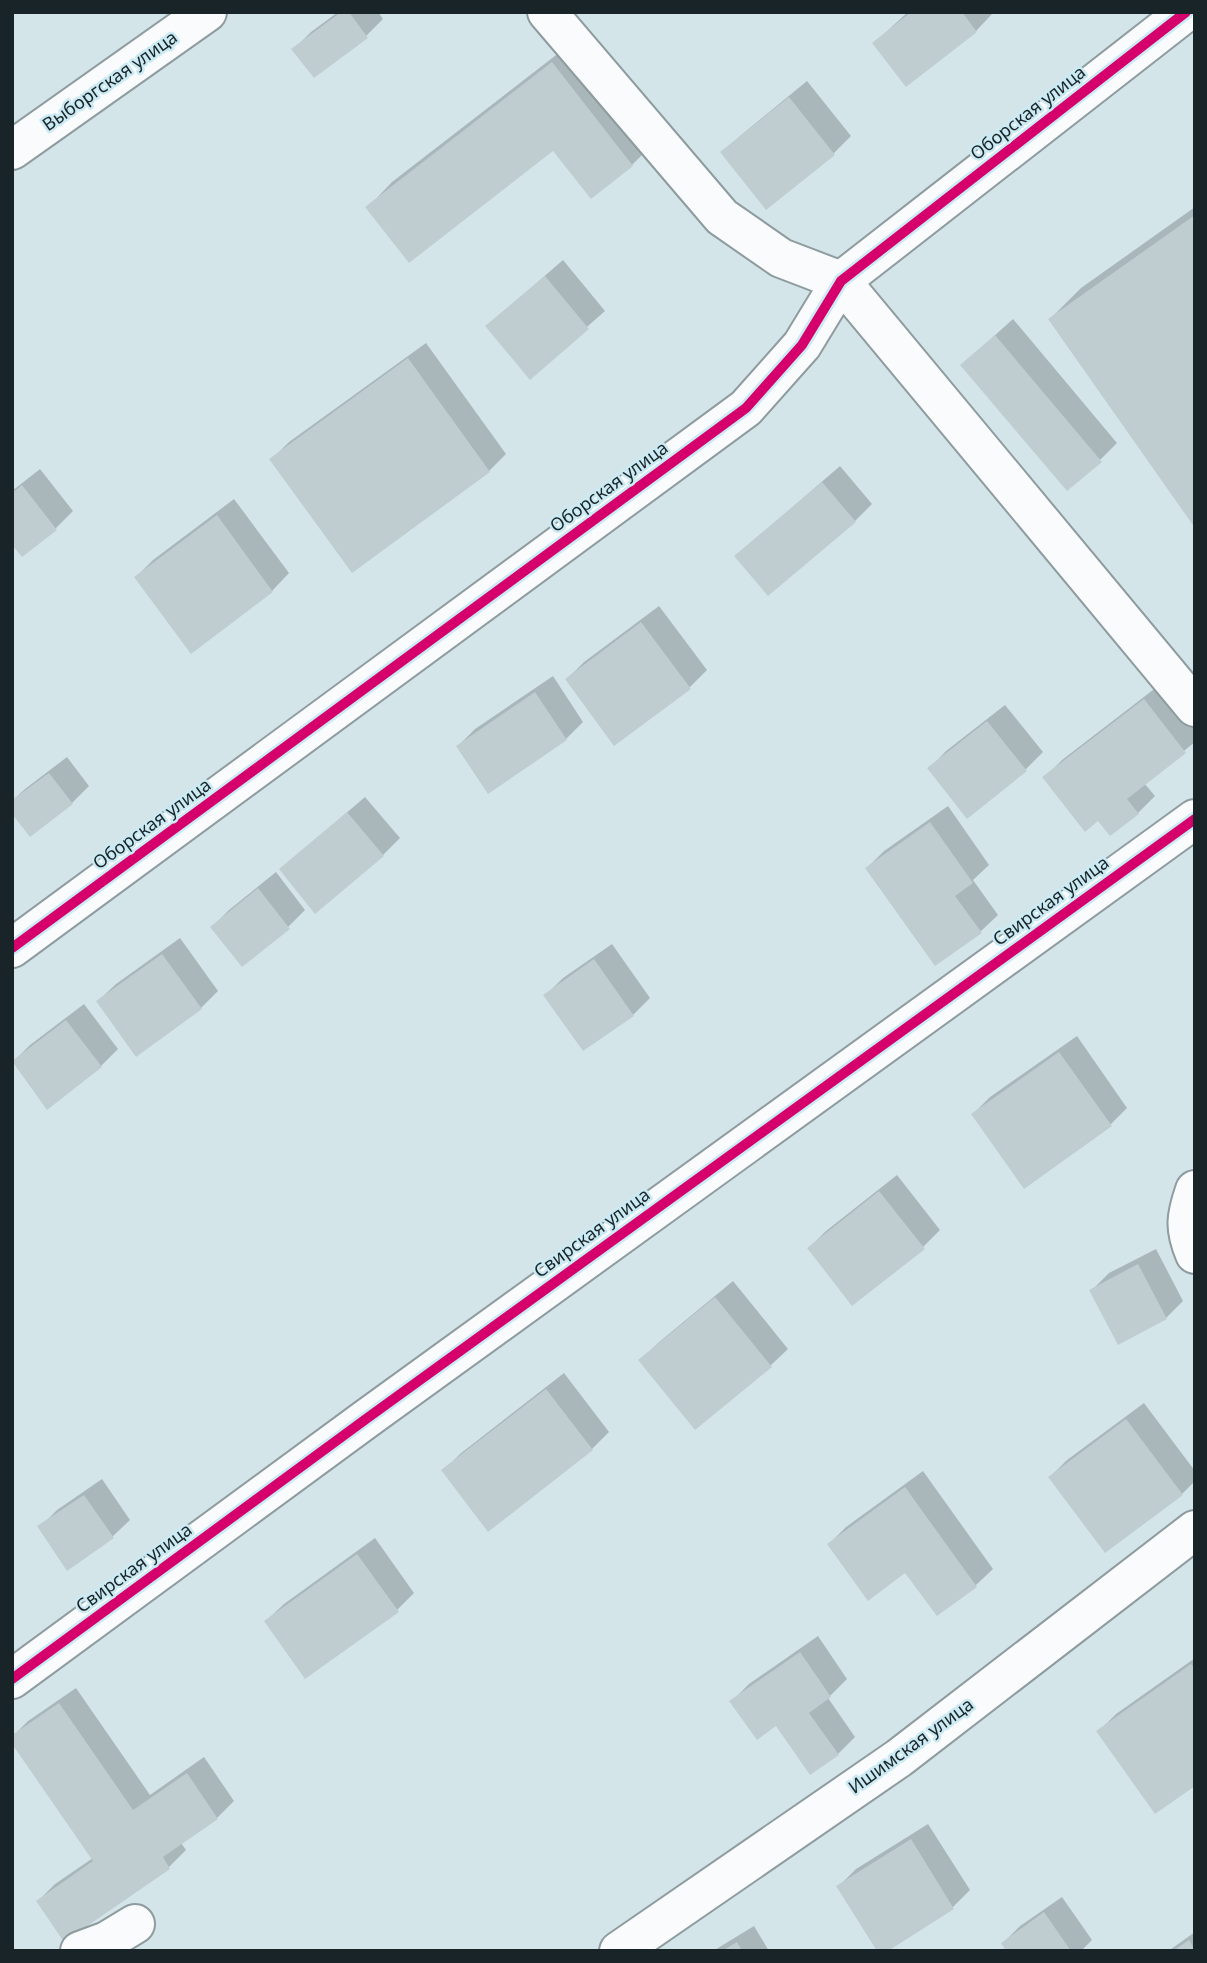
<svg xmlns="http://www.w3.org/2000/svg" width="1207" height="1963" viewBox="0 0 1207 1963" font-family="'Noto Sans',sans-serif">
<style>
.shadow{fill:#0003}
.building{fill:#bfcdd0}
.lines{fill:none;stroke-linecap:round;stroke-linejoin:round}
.minor-casing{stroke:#8e9b9f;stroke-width:42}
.minor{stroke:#f9fbfc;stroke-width:38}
.cycleway-casing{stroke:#cbeaf3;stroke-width:15}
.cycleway{stroke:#d6006c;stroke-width:10}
.labels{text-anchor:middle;stroke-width:5;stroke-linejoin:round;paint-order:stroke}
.street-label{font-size:18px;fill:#182427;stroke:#cbeaf3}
</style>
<rect width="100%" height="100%" fill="#d4e5ea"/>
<path class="shadow" d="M 338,12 L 378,12 L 383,19 L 366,36 L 294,49 L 311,32 Z
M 908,12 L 993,12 L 993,13 L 976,31 L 874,43 Z
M 578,38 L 657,140 L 632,165 L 591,197 L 553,148 L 368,207 L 392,182 Z
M 807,81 L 851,136 L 833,154 L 723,153 L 740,136 Z
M 1195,207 L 1195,525 L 1050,319 L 1081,288 Z
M 563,260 L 605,311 L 530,377 L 487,326 Z
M 1013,319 L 1117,443 L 1100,460 L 962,365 Z
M 426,343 L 506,454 L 489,471 L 352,571 L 272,459 L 289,442 Z
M 840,466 L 872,504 L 855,521 L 736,556 Z
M 40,469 L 73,511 L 56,528 L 22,555 L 12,543 L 12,491 Z
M 234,499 L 289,573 L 272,591 L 191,651 L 136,577 L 153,560 Z
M 659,606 L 707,670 L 690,687 L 567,679 L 584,662 Z
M 553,676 L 583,722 L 566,739 L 458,746 L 475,729 Z
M 1162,683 L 1195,725 L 1195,742 L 1144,783 L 1155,796 L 1138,813 L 1099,818 L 1045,777 L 1062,760 Z
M 1005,705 L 1043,752 L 1026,769 L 967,817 L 929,769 L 946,751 Z
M 67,757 L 89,786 L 72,803 L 12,801 L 25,789 Z
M 365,797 L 400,838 L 383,855 L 281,869 Z
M 948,806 L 989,865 L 973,880 L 998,915 L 980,932 L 867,868 L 884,851 Z
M 276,872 L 305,910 L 288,927 L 212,927 L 229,910 Z
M 180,938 L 218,991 L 201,1008 L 98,1001 L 116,984 Z
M 612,944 L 650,998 L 633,1015 L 546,995 L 563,978 Z
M 84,1004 L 118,1049 L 101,1066 L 47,1107 L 13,1062 L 30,1045 Z
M 1077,1036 L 1127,1108 L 1110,1125 L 973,1114 L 990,1097 Z
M 897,1175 L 940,1230 L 923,1247 L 809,1248 L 826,1231 Z
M 1156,1249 L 1183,1301 L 1166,1318 L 1092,1290 L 1109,1273 Z
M 733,1281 L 788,1349 L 770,1366 L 641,1360 L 658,1343 Z
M 564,1373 L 609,1432 L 592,1449 L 443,1471 L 460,1454 Z
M 1144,1403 L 1195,1471 L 1195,1481 L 1182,1494 L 1050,1477 L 1067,1460 Z
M 923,1471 L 993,1569 L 975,1586 L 829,1544 L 846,1527 Z
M 102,1479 L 130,1520 L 112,1537 L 40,1527 L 57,1510 Z
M 375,1538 L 414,1593 L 397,1610 L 266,1621 L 284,1604 Z
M 818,1636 L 847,1679 L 828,1698 L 855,1737 L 838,1754 L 732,1701 L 749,1684 Z
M 1195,1658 L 1195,1784 L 1099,1731 L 1116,1714 Z
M 76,1688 L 150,1795 L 204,1757 L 234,1801 L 217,1818 L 181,1843 L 186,1850 L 169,1867 L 65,1940 L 38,1901 L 55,1884 L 93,1858 L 12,1737 L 28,1721 Z
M 928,1824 L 970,1890 L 953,1907 L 884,1951 L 839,1886 L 856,1869 Z
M 1062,1897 L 1092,1940 L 1081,1951 L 1008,1951 L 1003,1943 L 1020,1926 Z
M 754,1926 L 769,1951 L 713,1951 Z
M 1195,1932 L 1195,1951 L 1169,1951 L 1171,1949 Z"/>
<path class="building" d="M 341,12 L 349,12 L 368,38 L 314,78 L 291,49 Z
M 911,12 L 962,12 L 977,32 L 906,87 L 872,43 Z
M 552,62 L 633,166 L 591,199 L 553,151 L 409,263 L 365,207 Z
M 789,97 L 835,155 L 766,210 L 720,152 Z
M 1195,215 L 1195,528 L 1048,319 Z
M 545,276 L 589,329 L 530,380 L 485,326 Z
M 995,335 L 1102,462 L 1067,491 L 960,365 Z
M 408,358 L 490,472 L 352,573 L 269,459 Z
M 822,482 L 856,522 L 768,596 L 734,556 Z
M 22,485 L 57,530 L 22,557 L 12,545 L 12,493 Z
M 217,515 L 273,592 L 191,654 L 134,577 Z
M 641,622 L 691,689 L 614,746 L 565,679 Z
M 535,692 L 567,740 L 488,794 L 456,746 Z
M 1144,699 L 1186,753 L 1127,799 L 1139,814 L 1110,836 L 1098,821 L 1085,832 L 1042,777 Z
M 987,721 L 1027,771 L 967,819 L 927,768 Z
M 49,773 L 73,804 L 30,837 L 12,814 L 12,800 Z
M 347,812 L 384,856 L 315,914 L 279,869 Z
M 930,822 L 973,883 L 955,896 L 982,933 L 935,966 L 865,868 Z
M 258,888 L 290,929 L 242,967 L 210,927 Z
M 162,954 L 202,1009 L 136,1057 L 96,1001 Z
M 594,959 L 634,1016 L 583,1051 L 543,995 Z
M 66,1020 L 102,1067 L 47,1110 L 12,1061 Z
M 1059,1052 L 1112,1126 L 1024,1189 L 971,1114 Z
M 879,1191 L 925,1249 L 852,1306 L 807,1248 Z
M 1138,1264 L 1167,1319 L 1118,1345 L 1089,1290 Z
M 715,1297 L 772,1367 L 695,1430 L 638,1360 Z
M 546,1389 L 593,1450 L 488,1532 L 441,1470 Z
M 1126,1419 L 1183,1495 L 1105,1553 L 1048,1477 Z
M 905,1487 L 977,1587 L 937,1616 L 905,1573 L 868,1601 L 827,1544 Z
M 84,1495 L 114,1538 L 67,1571 L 37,1526 Z
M 357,1554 L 399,1612 L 305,1679 L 264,1621 Z
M 800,1652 L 831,1697 L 809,1713 L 839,1755 L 810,1775 L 776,1726 L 757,1740 L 729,1701 Z
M 1191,1664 L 1195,1669 L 1195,1786 L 1155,1814 L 1096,1731 Z
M 59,1703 L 133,1810 L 187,1773 L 218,1819 L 163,1857 L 170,1869 L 64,1942 L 36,1901 L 93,1861 L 12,1744 L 12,1735 Z
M 911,1839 L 954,1909 L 888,1951 L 877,1951 L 836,1886 Z
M 1044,1912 L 1071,1951 L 1006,1951 L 1001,1943 Z
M 1189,1940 L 1195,1951 L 1173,1951 Z
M 737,1942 L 742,1951 L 722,1951 Z"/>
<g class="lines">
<defs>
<path id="minor" d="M 547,12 L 722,217 L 781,258 L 841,281 L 1195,707
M 12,150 L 207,12
M 12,948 L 746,408 L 802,345 L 841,281 L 1186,12
M 1195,1190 C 1186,1216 1184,1228 1195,1254
M 12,1679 L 366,1419 L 1195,819
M 80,1951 L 107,1941 L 135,1924
M 619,1951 L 899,1758 L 1195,1530"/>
</defs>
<use href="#minor" class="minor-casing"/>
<use href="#minor" class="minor"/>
<defs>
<path id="cycleway" d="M 12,948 L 746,408 L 802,345 L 841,281 L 1186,12
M 12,1679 L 366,1419 L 1195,819"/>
</defs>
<use href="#cycleway" class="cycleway-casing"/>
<use href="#cycleway" class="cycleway"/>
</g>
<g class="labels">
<g class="street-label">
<text transform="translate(110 81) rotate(-35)" y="6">Выборгская улица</text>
<text transform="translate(1028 113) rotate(-38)" y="6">Оборская улица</text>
<text transform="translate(609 487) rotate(-36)" y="6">Оборская улица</text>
<text transform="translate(152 824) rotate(-36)" y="6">Оборская улица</text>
<text transform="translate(1051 901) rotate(-36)" y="6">Свирская улица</text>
<text transform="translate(592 1233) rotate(-36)" y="6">Свирская улица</text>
<text transform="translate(134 1568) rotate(-36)" y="6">Свирская улица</text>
<text transform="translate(911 1746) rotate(-36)" y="6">Ишимская улица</text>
</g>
</g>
<rect width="1207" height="1963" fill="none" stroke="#182427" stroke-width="28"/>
</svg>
